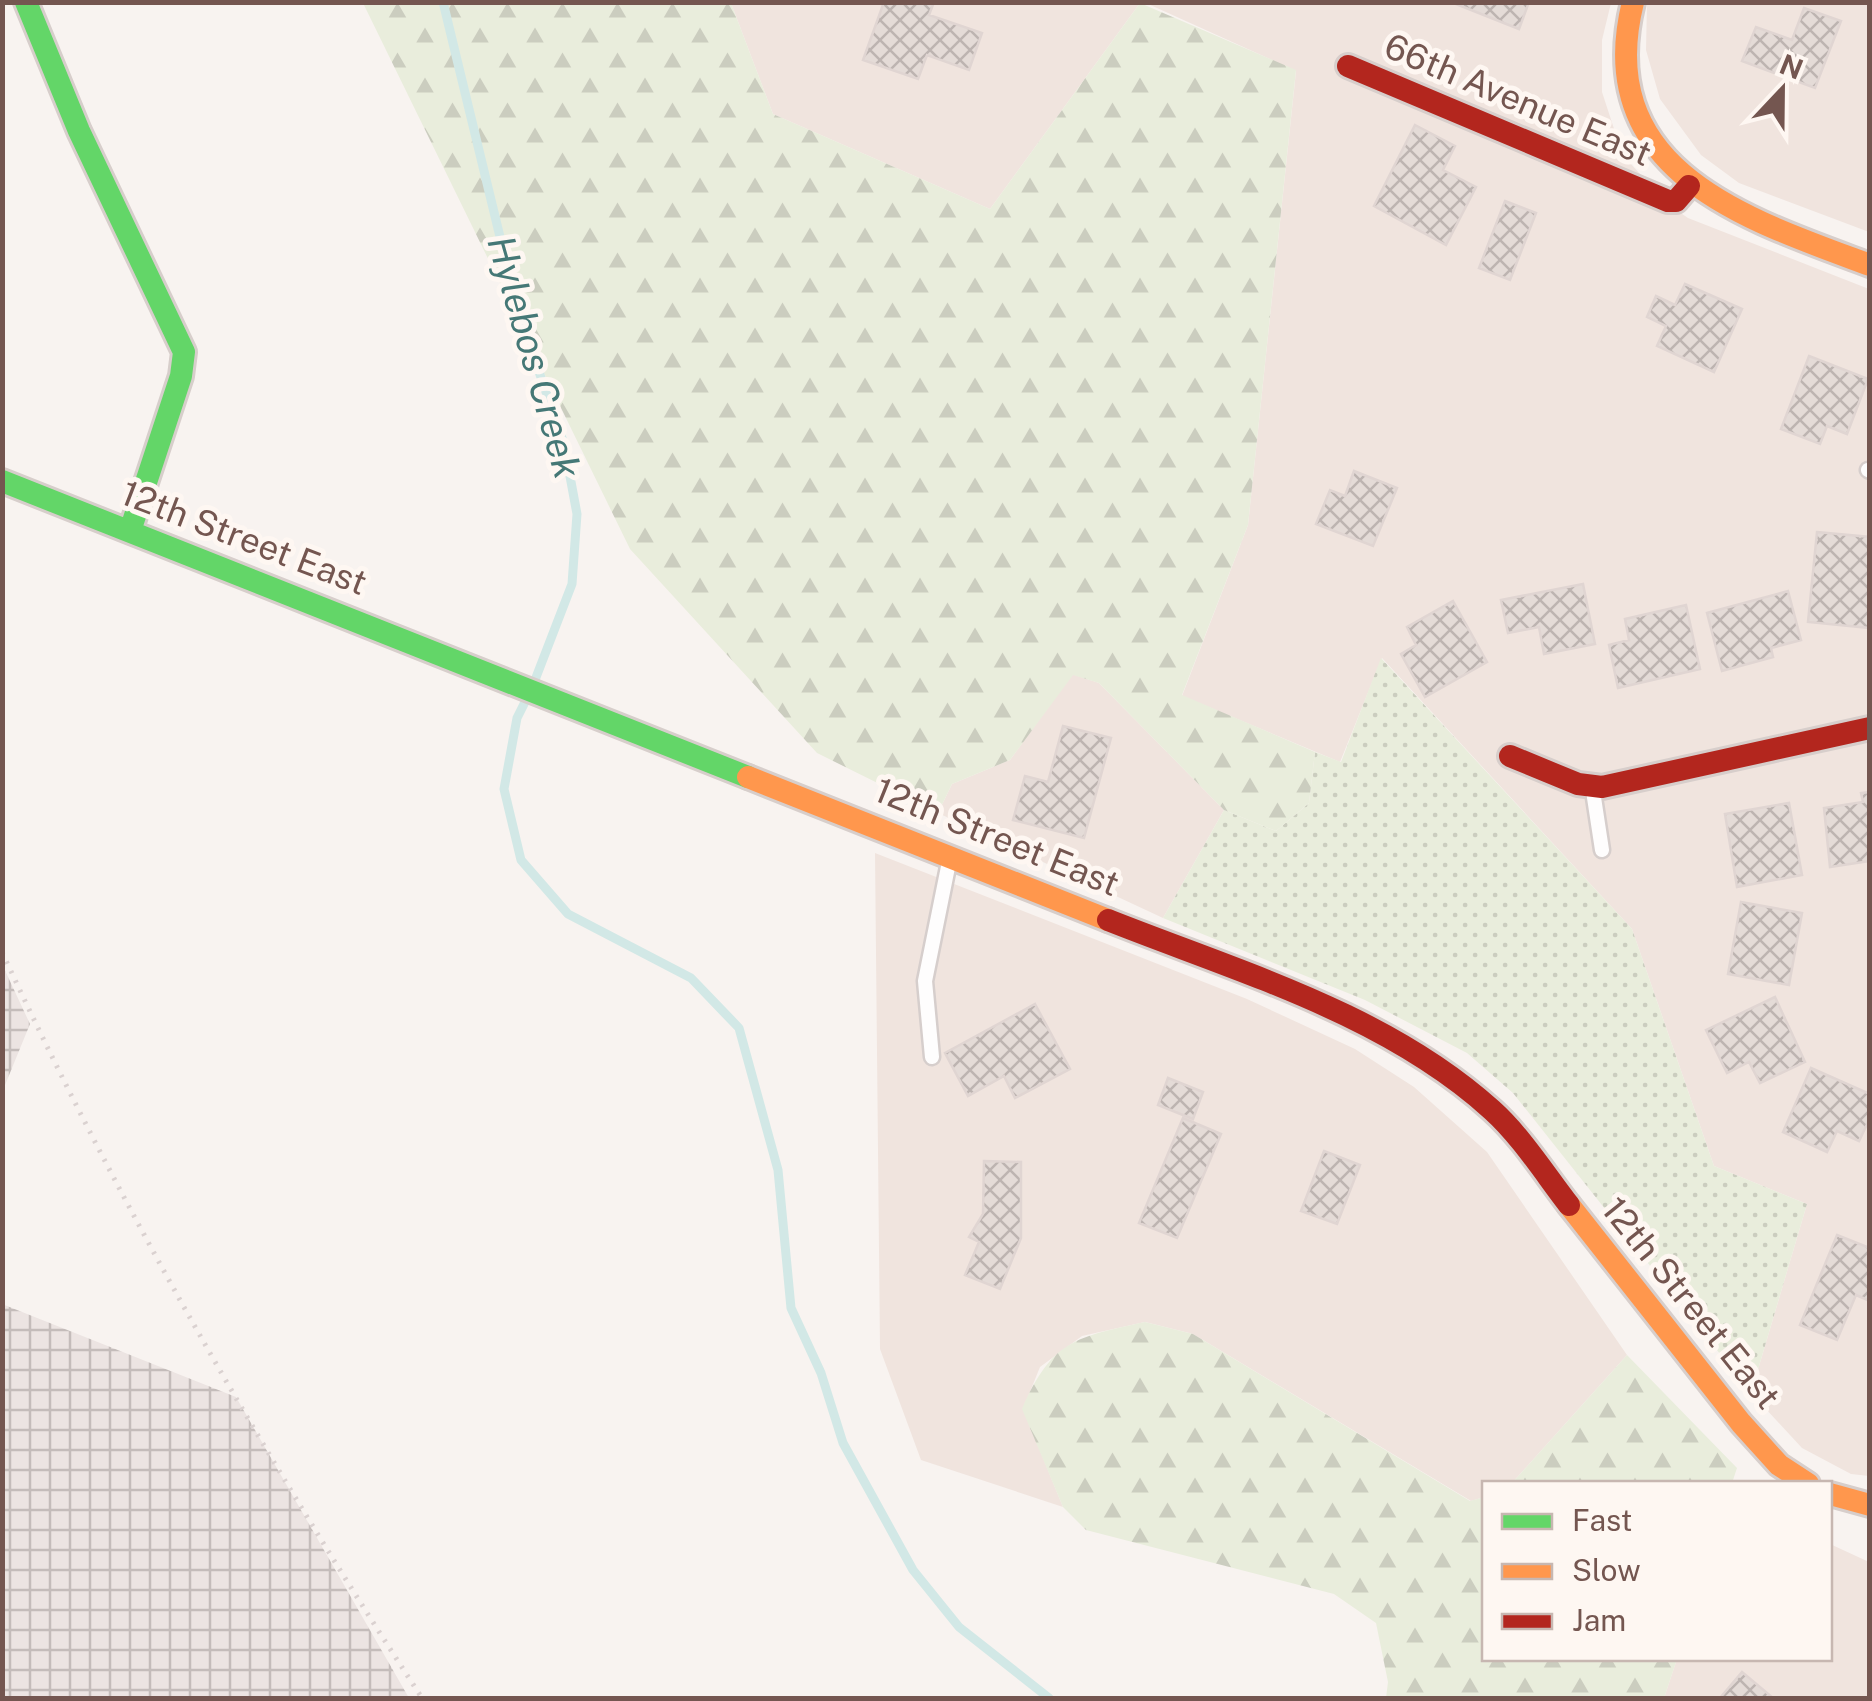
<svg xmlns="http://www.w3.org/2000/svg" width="1872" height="1701" viewBox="0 0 1872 1701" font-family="'Public Sans',sans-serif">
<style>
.residential{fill:#f0e4de}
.industrial{fill:url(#industrial-grid)}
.grass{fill:url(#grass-dots)}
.forest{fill:url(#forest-firs)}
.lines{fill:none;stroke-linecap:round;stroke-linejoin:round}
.stream{stroke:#d2e8e6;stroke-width:9}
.building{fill:url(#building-cross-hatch);stroke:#e0d5d2;stroke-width:2.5}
.lane-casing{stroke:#d6cecc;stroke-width:19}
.fast-casing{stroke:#d7cecb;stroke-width:28}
.slow-casing{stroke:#d7cecb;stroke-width:28}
.jam-casing{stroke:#d7cecb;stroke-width:28}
.path{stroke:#dad1d0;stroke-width:5;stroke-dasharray:2.5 8;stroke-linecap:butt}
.lane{stroke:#fefdfd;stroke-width:14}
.fast{stroke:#63d668;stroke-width:22}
.slow{stroke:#ff974d;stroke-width:22}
.jam{stroke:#b3261e;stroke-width:22}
.labels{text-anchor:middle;stroke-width:10;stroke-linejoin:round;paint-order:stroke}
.street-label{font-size:35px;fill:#745650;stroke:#fef7f2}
.water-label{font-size:38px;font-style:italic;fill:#457876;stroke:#fef7f2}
</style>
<defs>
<pattern id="industrial-grid" width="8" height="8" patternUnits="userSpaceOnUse" patternTransform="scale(2.5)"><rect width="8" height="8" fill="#ece4e2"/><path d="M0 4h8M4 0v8" fill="none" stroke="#c4bcba"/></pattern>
<pattern id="grass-dots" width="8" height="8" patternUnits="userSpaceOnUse" patternTransform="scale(2.5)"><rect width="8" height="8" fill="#e9eddc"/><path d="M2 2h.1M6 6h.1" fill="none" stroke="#cbcdbf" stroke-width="1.8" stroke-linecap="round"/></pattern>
<pattern id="forest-firs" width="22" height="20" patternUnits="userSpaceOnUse" patternTransform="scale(2.5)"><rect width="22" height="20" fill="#e9eddc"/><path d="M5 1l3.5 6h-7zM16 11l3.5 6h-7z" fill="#cbcdbf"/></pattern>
<pattern id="building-cross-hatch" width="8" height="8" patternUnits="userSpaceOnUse" patternTransform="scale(2.5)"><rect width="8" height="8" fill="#e4dbd7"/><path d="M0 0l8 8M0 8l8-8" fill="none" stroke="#bdb4b1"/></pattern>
</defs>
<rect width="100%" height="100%" fill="#f8f3f0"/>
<path class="residential" d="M 731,3 L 1140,3 L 990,209 L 773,114 Z
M 1146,3 L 1611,3 L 1602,40 L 1602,92 L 1618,141 L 1631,164 L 1666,203 L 1688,218 L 1869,289 L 1869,1476 L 1851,1474 L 1802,1448 L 1751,1393 L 1807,1204 L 1714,1166 L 1632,929 L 1382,658 L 1340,762 L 1182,696 L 1248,525 L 1296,71 Z
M 1647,3 L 1869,3 L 1869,232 L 1739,183 L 1701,155 L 1660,99 L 1646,50 Z
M 1072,674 L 1099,683 L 1224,810 L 1163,918 L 938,813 L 952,784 L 1010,760 Z
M 875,853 L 1247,999 L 1355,1049 L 1414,1087 L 1487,1152 L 1627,1355 L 1512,1483 L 1484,1484 L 1484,1497 L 1471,1501 L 1193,1334 L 1145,1322 L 1082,1336 L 1040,1367 L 1023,1409 L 1063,1507 L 921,1460 L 880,1349 Z
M 1830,1544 L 1869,1562 L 1869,1698 L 1664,1698 L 1677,1659 L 1830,1658 Z"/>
<path class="industrial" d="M 2,964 L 30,1024 L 3,1090 L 2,1090 Z
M 2,1304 L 236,1397 L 409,1698 L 3,1698 Z"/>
<path class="grass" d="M 1381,658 L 1632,929 L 1714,1166 L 1807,1204 L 1751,1393 L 1513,1093 L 1467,1053 L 1365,1000 L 1163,918 L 1224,810 L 1276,831 L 1309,803 L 1315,752 L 1341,762 Z"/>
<path class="forest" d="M 363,3 L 731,3 L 773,114 L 990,209 L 1140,3 L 1296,70 L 1248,525 L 1182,695 L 1315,752 L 1309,803 L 1276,831 L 1224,810 L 1099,683 L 1073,675 L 1010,760 L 952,784 L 938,813 L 817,753 L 630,549 Z
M 1145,1322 L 1193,1334 L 1470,1501 L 1484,1497 L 1484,1658 L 1677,1659 L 1664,1698 L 1386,1698 L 1388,1682 L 1376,1623 L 1334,1594 L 1086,1530 L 1063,1507 L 1022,1409 C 1052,1340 1076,1337 1145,1322 Z
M 1627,1355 L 1737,1468 L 1732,1483 L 1512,1483 Z"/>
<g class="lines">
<path class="stream" d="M 443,2 L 518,311 L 564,444 L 577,514 L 572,584 L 535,680
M 527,698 L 517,718 L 504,789 L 521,860 L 568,914 L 691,978 L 739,1028 L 778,1170 L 791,1308 L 821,1373 L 843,1443 L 913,1570 L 959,1627 L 1049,1698"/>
</g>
<path class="building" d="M 884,2 L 934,2 L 929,15 L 982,33 L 969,70 L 927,55 L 918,79 L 863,60 Z
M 1451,2 L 1529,2 L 1519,29 Z
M 1804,8 L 1841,21 L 1815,88 L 1742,61 L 1756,27 L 1792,40 Z
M 1415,125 L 1455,146 L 1443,170 L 1476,187 L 1446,245 L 1374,206 Z
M 1505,201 L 1536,213 L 1510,280 L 1479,268 Z
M 1685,284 L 1742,309 L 1714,372 L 1657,346 L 1666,326 L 1647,317 L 1656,296 L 1675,305 Z
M 1809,356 L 1868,379 L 1847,434 L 1827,426 L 1820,444 L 1781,429 Z
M 1354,471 L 1397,488 L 1373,546 L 1316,524 L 1330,490 L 1345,496 Z
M 1817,532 L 1870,537 L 1870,628 L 1808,622 Z
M 1583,584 L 1595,644 L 1544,654 L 1539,627 L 1508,633 L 1501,600 Z
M 1788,591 L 1801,640 L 1771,648 L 1773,657 L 1722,671 L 1707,613 Z
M 1453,601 L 1487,662 L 1425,697 L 1401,654 L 1416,645 L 1407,627 Z
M 1686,605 L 1700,669 L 1618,688 L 1609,645 L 1629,640 L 1625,619 Z
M 1063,726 L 1111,738 L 1084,838 L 1013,820 L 1025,776 L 1048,782 Z
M 1870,792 L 1870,861 L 1830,867 L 1824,808 L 1863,802 L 1861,793 Z
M 1789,803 L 1802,875 L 1737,887 L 1725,814 Z
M 1741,902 L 1802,913 L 1789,985 L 1728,974 Z
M 1775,997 L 1805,1062 L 1760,1083 L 1749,1062 L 1727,1073 L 1706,1030 Z
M 1035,1004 L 1070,1069 L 1015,1098 L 1004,1076 L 968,1096 L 945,1053 Z
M 1811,1068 L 1870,1094 L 1870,1118 L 1859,1141 L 1837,1131 L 1827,1152 L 1783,1132 Z
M 1168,1078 L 1203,1092 L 1193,1119 L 1158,1105 Z
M 1183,1118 L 1221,1134 L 1177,1238 L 1139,1223 Z
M 1324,1151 L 1360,1165 L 1337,1224 L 1301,1211 Z
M 984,1161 L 1021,1162 L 1021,1238 L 1000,1289 L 965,1275 L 979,1242 L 969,1237 L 983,1214 Z
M 1837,1235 L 1870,1248 L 1870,1301 L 1856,1295 L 1837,1340 L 1800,1325 Z
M 1742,1672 L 1773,1698 L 1720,1698 Z"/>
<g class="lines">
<defs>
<path id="lane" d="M 1868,470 L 1870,471
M 1593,791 L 1602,850
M 932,1057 L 925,981 L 949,862"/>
<path id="fast" d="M 26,2 L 79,131 L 184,352 L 181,376 L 130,531
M 2,481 L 748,777"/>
<path id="slow" d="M 1633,2 C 1591,171 1746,219 1870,265
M 748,777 L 1108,920
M 1569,1205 L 1741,1423 L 1779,1465 L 1808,1484
M 1830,1494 L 1870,1505"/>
<path id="jam" d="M 1348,66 L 1668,201 L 1676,201 L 1689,186
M 1510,756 L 1578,784 L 1602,787 L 1870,728
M 1108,920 C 1239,972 1386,1014 1492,1110 C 1521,1136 1545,1174 1569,1205"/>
</defs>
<use href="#lane" class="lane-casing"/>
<use href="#fast" class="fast-casing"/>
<use href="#slow" class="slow-casing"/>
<use href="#jam" class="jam-casing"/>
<path class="path" d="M 2,952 C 122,1211 266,1460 422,1698"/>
<use href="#lane" class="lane"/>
<use href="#fast" class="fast"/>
<use href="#slow" class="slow"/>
<use href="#jam" class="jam"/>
</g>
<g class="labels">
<g class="street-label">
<text transform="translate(1518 100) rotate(23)" y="12">66th Avenue East</text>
<text transform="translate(244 538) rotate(21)" y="12">12th Street East</text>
<text transform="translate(997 837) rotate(22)" y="12">12th Street East</text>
<text transform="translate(1691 1303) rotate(51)" y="12">12th Street East</text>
</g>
<g class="water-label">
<text transform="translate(534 357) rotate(74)" y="13">Hylebos Creek</text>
</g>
</g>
<rect width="1872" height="1701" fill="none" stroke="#745650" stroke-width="10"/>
<rect x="1482" y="1481" width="350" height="180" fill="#fef7f2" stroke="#c7b7b1" stroke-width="2.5"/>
<rect x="1502" y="1514" width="50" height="15" fill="#63d668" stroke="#c7b7b1" stroke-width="2.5"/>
<text x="1572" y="1531" font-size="30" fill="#745650">Fast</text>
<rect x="1502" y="1564" width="50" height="15" fill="#ff974d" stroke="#c7b7b1" stroke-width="2.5"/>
<text x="1572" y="1581" font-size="30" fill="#745650">Slow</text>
<rect x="1502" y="1614" width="50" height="15" fill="#b3261e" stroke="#c7b7b1" stroke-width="2.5"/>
<text x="1572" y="1631" font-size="30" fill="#745650">Jam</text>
<g transform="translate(1782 90) rotate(22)" stroke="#fef7f2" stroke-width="8" paint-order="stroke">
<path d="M0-8L18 38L0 25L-18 38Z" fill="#745650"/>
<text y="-15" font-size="28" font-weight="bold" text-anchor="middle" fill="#745650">N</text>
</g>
</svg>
